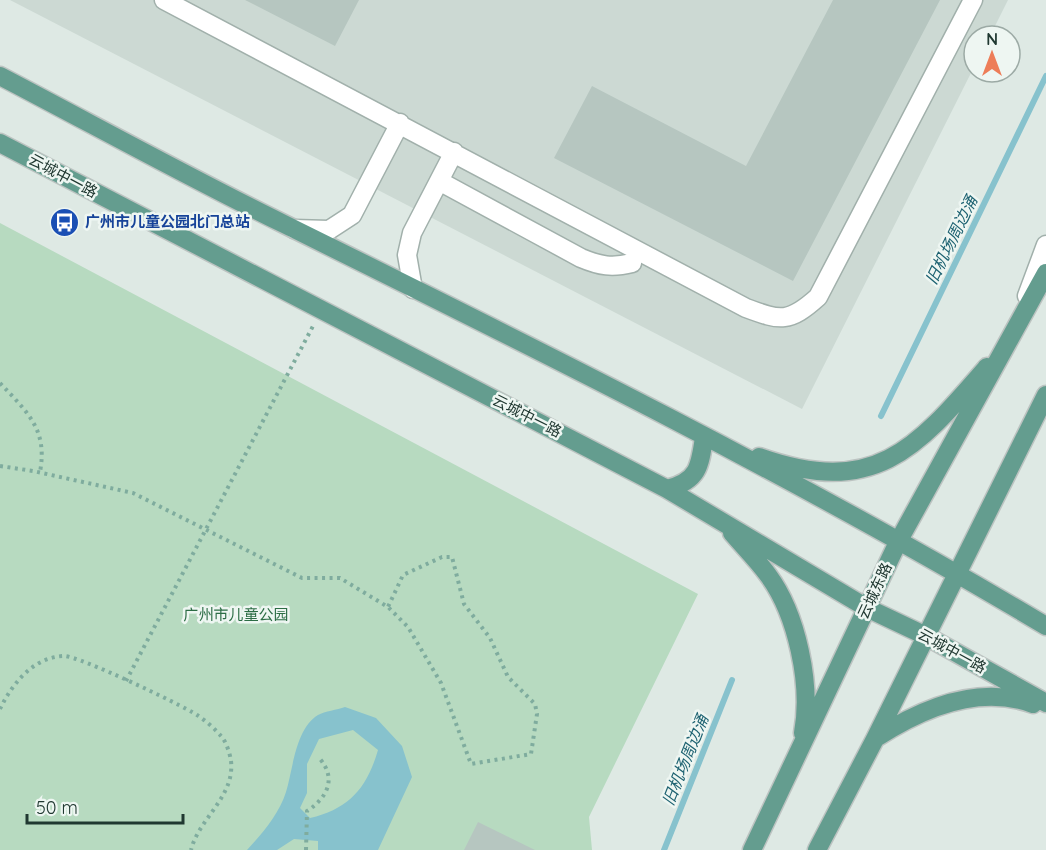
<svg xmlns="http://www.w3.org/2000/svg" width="1046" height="850" viewBox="0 0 1046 850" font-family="Quicksand,'Noto Sans SC',sans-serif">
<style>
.built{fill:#ccd9d3}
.green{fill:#b7dac0}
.water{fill:#87c2cd;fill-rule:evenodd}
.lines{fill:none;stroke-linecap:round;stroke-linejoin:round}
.stream{stroke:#87c2cd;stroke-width:6}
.building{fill:#b6c6c0}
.minor-casing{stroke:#a1b0ab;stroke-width:21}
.major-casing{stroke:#bcc3c1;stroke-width:21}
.path{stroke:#7fac9e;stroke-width:4;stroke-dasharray:3 4.5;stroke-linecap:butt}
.minor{stroke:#fff;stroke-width:18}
.major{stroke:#649d8f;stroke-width:18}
.labels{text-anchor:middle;stroke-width:5;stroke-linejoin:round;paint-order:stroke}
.street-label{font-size:15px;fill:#203831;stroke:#eef6f2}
.transit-label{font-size:15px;font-weight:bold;fill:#164399;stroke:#eef6f2;text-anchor:start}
.park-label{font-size:15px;fill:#2c6d45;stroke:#eef6f2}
.water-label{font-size:16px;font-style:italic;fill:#1d6271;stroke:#eef6f2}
</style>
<rect width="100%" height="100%" fill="#dee9e4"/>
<path class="built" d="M 10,0 L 1008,0 L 990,36 L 974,36 L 974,67 L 802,409 Z"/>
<path class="green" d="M 0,223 L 698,594 L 589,817 L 592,850 L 0,850 Z"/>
<path class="water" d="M 345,707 L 376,718 L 402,746 L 412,777 L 378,850 L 318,850 L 318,841 L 294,839 L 277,850 L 247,850 C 262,834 279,814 286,792 C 293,770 295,729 318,715 C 325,711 337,710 345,707 ZM 353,730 L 378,750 C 367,788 349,809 310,818 L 300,808 L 307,793 L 307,764 L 319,739 Z"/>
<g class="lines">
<path class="stream" d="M 881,416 L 1046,76
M 664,850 L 732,680"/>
</g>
<path class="building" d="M 245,0 L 359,0 L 335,46 Z
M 833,0 L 940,0 L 793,281 L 554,158 L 592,86 L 746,166 Z
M 478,822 L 535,850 L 464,850 Z"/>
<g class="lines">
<defs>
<path id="minor" d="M 164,0 L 746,308 C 781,321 789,323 818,297 L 973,0
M 439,181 L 581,258 C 600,266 612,268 632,263
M 294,229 L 329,230 L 352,215 L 400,123
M 413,289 L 407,255 L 412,233 L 454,152
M 1027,296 L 1046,245"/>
<path id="major" d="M 0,76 C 94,125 188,177 284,224 C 541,351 800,479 1046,626
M 0,143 L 667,489 L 867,608 L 926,636 L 1046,703
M 759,457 C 875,498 916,449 987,367
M 667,489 C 698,481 700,467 704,437
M 732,533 C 744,547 757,560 768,575 C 797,614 812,685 803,733
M 876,738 C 922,708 979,684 1033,704
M 752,850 L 898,542 L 1046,273
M 817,850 L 875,739 L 1046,395"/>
</defs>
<use href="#minor" class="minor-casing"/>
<use href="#major" class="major-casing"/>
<path class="path" d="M 0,383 C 27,412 48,429 40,472
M 0,466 L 33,471 L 133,493 L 302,578 L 340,578 L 388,607 L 408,627 L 441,683 L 471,764 L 531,754 L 537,714 L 535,704 L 508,677 L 490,638 L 464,604 L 452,557 L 442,557 L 403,575 L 388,607
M 126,681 L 313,326
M 0,709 C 12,684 33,657 64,656 C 79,656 180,704 197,715 C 205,720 215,729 221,736 C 226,741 230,754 231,761 C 235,797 199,818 191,850
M 306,850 L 307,811 C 327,798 337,779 320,759"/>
<use href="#minor" class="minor"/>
<use href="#major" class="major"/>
</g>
<defs>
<symbol id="bus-disc" viewBox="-11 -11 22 22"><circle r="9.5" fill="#1a4fb4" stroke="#eef6f2"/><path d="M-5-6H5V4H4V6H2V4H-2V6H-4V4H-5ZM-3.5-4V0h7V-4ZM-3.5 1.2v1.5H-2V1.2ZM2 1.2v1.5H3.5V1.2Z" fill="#fff"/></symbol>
</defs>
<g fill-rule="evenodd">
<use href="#bus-disc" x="48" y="206" width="33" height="33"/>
</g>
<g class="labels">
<g class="street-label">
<text transform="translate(63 176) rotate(28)" y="5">云城中一路</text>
<text transform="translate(527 416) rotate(27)" y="5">云城中一路</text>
<text transform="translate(875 591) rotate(-65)" y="5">云城东路</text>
<text transform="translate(952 651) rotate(29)" y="5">云城中一路</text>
</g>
<g class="transit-label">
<text x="85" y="227">广州市儿童公园北门总站</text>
</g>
<g class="park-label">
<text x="236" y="620">广州市儿童公园</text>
</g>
<g class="water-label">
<text transform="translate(951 240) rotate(-64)" y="6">旧机场周边涌</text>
<text transform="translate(685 760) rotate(-68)" y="6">旧机场周边涌</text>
</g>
</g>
<g transform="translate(992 54)"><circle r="28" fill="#eef6f2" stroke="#9caaa5" stroke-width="1.5"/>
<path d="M0-4.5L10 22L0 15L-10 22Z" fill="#ed7d58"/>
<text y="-9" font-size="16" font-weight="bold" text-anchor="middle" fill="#203831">N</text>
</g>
<path d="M27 814v9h156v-9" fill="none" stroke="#203831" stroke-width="3"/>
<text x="36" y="814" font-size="18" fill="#203831" stroke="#eef6f2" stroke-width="4.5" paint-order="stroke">50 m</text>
</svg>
